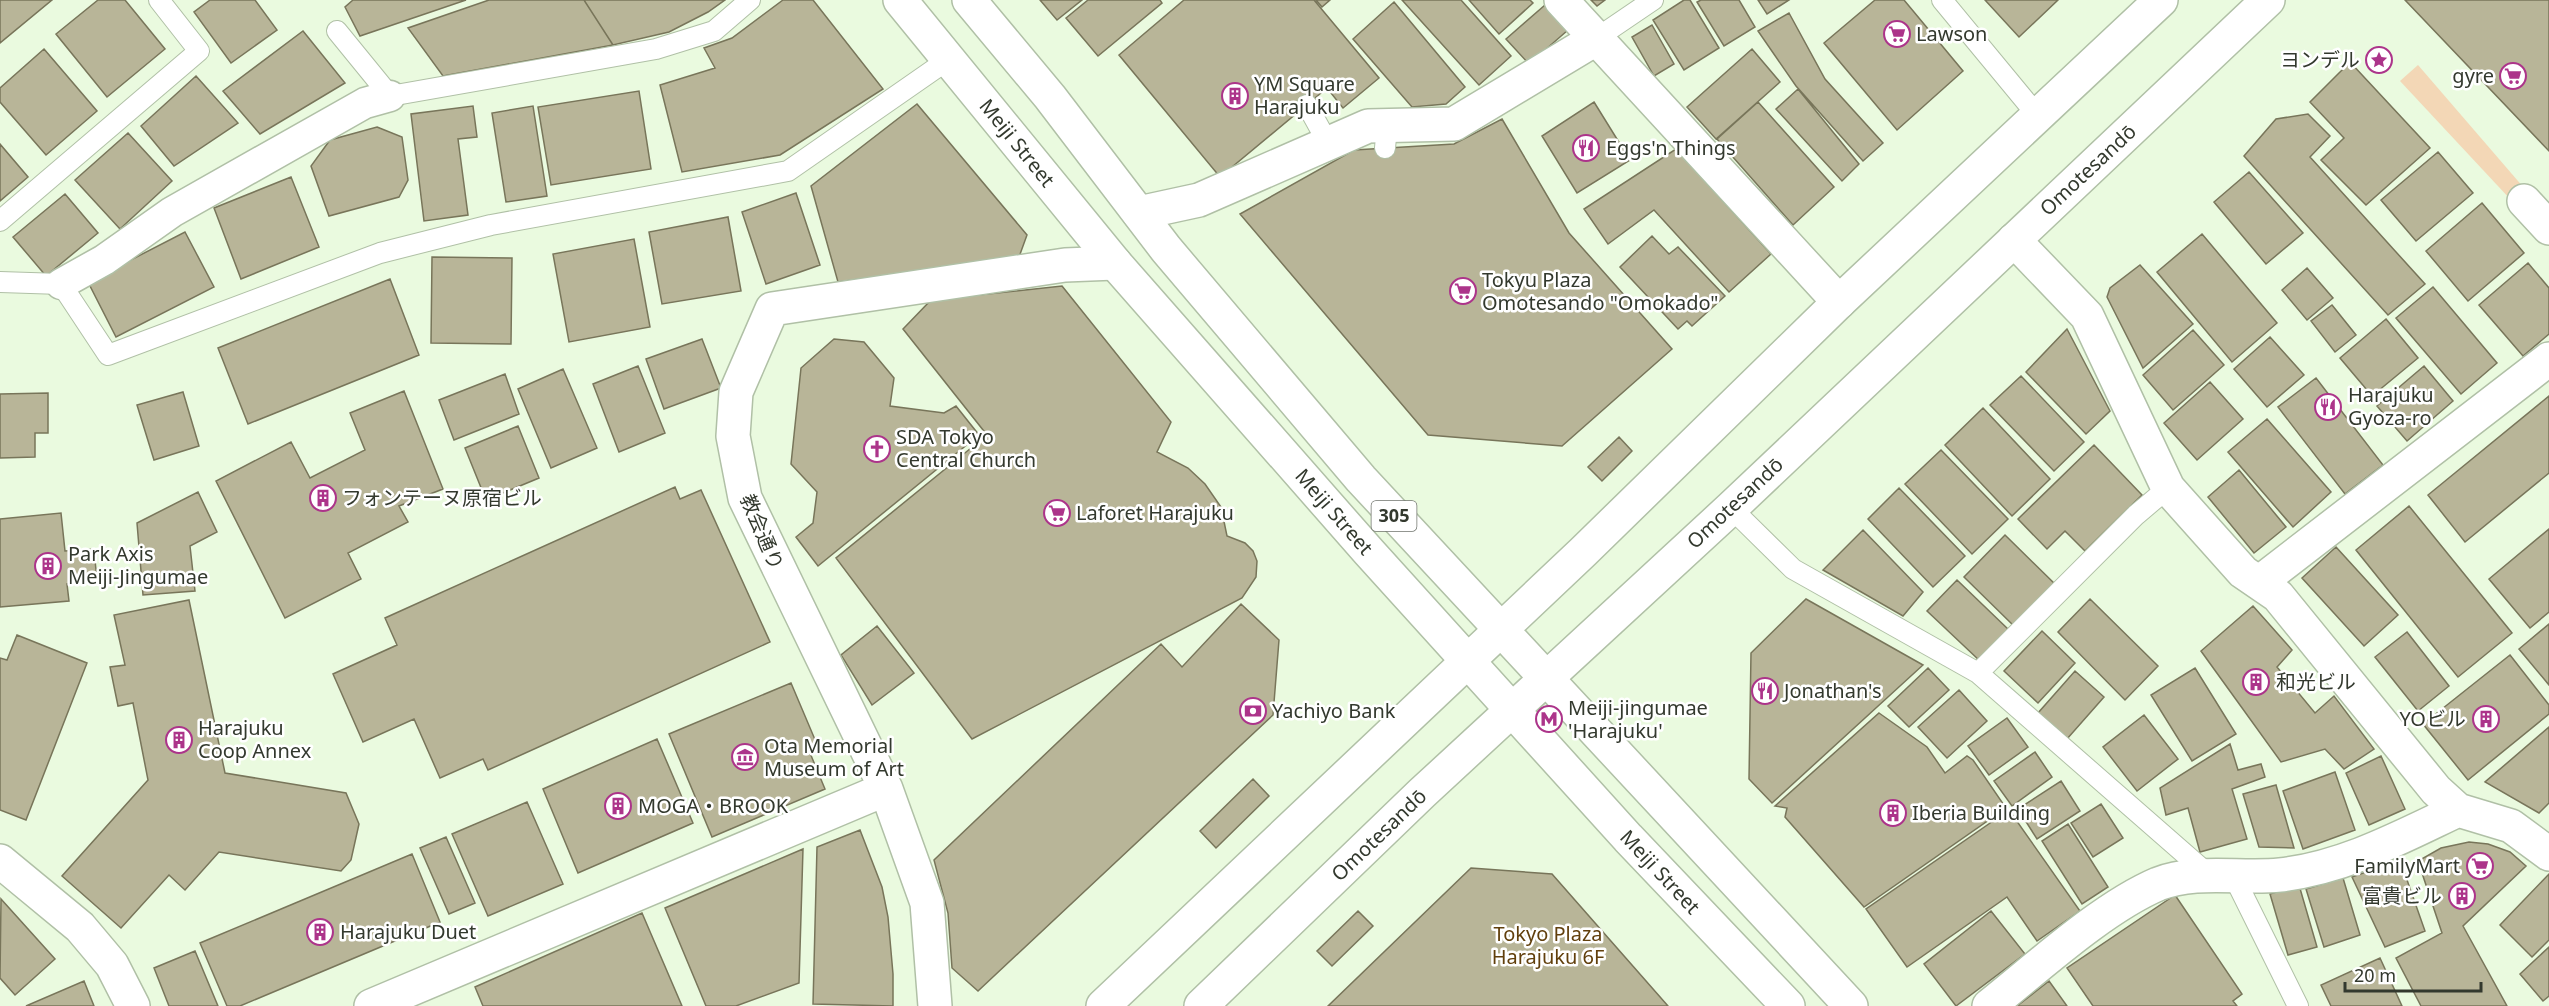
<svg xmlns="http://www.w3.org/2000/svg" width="2549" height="1006" viewBox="0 0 2549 1006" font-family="'Noto Sans','Noto Sans JP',sans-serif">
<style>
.green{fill:#f3d7b6}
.building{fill:#b8b598;stroke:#78755a;stroke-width:1.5}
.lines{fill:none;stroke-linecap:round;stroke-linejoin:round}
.service-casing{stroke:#b0c0a6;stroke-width:22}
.pedestrian-casing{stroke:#b0c0a6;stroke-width:33}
.minor-casing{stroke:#b0c0a6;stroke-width:36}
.secondary-casing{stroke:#b0c0a6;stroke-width:36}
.primary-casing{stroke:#b0c0a6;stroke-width:36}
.service{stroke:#fff;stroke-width:20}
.pedestrian{stroke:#fff;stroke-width:30}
.minor{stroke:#fff;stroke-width:33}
.secondary{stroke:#fff;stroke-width:33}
.primary{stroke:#fff;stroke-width:33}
.labels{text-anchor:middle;stroke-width:5;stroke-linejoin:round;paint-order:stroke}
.shield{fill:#fff;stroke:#70746d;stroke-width:1.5}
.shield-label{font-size:18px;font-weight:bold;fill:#33392e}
.poi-label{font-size:20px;fill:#33392e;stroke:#fff;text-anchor:start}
.street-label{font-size:20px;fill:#33392e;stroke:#fff}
.park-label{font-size:20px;fill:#613f0c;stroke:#fff}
</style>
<rect width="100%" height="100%" fill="#eafadf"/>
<path class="green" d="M 2418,65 L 2524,188 L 2511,200 L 2400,81 Z"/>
<path class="building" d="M 0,0 L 52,0 L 0,43 Z
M 98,0 L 125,0 L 165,49 L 107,97 L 56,34 Z
M 210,0 L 255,0 L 277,30 L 231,63 L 194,12 Z
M 353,0 L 466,0 L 360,36 L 345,7 Z
M 489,0 L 584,0 L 613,45 L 443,76 L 408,28 Z
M 584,0 L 725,0 L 708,12 L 669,32 L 613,45 Z
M 783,0 L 813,0 L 883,89 L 780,155 L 682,172 L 660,85 L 715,68 L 704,48 L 732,38 Z
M 1040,0 L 1082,0 L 1057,20 Z
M 1088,0 L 1160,0 L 1162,3 L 1098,56 L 1066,18 Z
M 1184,0 L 1314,0 L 1379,78 L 1343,108 L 1327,88 L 1220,177 L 1119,55 Z
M 1316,0 L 1330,0 L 1322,7 Z
M 1402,0 L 1461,0 L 1511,56 L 1479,85 Z
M 1469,0 L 1530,0 L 1533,3 L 1499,34 Z
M 1591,0 L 1605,0 L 1597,6 Z
M 1684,0 L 1690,0 L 1719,48 L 1684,70 L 1653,20 Z
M 1701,0 L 1739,0 L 1755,27 L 1724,46 L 1697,2 Z
M 1758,0 L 1789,0 L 1767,14 Z
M 1875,0 L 1904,0 L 1963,71 L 1897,130 L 1824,43 Z
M 1985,0 L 2058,0 L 2019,37 Z
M 2405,0 L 2549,0 L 2549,151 Z
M 1394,2 L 1465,87 L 1446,104 L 1412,107 L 1353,39 Z
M 1545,5 L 1568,30 L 1529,64 L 1506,39 Z
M 1789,13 L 1825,79 L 1883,143 L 1863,161 L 1796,86 L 1758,31 Z
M 1652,25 L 1674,64 L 1654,76 L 1632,37 Z
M 303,31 L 345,83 L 260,134 L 223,91 Z
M 44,49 L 97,111 L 46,155 L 0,102 L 0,88 Z
M 1752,49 L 1780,82 L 1716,139 L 1687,107 Z
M 2350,62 L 2430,148 L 2366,205 L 2321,160 L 2344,138 L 2310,102 Z
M 196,76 L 238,123 L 174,166 L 141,126 Z
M 1798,89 L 1859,164 L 1842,181 L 1776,109 Z
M 639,91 L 651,169 L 551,185 L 538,107 Z
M 1594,102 L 1630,160 L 1577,193 L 1542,136 Z
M 1758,102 L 1834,187 L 1793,225 L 1717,139 Z
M 917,104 L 1027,235 L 1019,257 L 838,282 L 811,186 Z
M 473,106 L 477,137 L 458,139 L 468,215 L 424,221 L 411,114 Z
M 533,106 L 547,196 L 506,202 L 492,113 Z
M 2308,114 L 2330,136 L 2310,157 L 2425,284 L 2388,315 L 2244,156 L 2276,119 Z
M 1502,119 L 1569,233 L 1672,349 L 1562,446 L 1428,435 L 1240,214 L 1354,150 L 1454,144 Z
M 377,127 L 402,137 L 408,180 L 399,197 L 329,216 L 311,166 L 330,140 Z
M 128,133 L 172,181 L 120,229 L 75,180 Z
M 0,144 L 28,177 L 0,201 Z
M 1676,149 L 1771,254 L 1729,292 L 1654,210 L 1608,244 L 1584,209 Z
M 2438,152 L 2473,193 L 2416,241 L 2381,200 Z
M 2249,172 L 2303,233 L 2266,264 L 2214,202 Z
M 291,177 L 319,247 L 241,279 L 214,208 Z
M 796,193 L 820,265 L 766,284 L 742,212 Z
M 65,194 L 98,233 L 46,276 L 13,237 Z
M 2482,203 L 2524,253 L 2468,301 L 2426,251 Z
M 728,217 L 741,291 L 662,304 L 649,232 Z
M 185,232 L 214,287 L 116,337 L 88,282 Z
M 2202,234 L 2277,323 L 2232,362 L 2157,272 Z
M 1652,236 L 1669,254 L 1678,247 L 1725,296 L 1692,326 L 1687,321 L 1678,329 L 1620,267 Z
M 634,239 L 650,327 L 569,342 L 553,254 Z
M 432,257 L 512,258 L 511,344 L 431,343 Z
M 2528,263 L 2549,288 L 2549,334 L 2523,356 L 2479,305 Z
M 2140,265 L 2193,324 L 2143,368 L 2107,297 L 2110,288 Z
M 2307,268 L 2333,298 L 2307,320 L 2282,290 Z
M 390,279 L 419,355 L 248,424 L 218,348 Z
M 1062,286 L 1171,422 L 1157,452 L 1188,468 L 1205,484 L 1221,507 L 1227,536 L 1245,543 L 1253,551 L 1257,561 L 1256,577 L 1242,598 L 972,739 L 836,558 L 987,435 L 903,329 L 931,300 Z
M 2433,287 L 2497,363 L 2461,394 L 2396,318 Z
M 2332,305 L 2356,335 L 2335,352 L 2311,321 Z
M 2386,319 L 2418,358 L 2372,396 L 2340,358 Z
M 2067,329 L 2110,411 L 2086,434 L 2026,372 Z
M 2193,330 L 2224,365 L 2173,410 L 2143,375 Z
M 2270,337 L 2304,375 L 2267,407 L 2234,369 Z
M 702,339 L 721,388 L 664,409 L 646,359 Z
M 834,339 L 864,342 L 894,378 L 890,406 L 944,413 L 956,406 L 979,435 L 818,566 L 796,537 L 813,523 L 817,492 L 791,464 L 801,368 Z
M 638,366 L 665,433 L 619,452 L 593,384 Z
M 2424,366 L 2453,401 L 2407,441 L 2377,406 Z
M 563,369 L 597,448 L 551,468 L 518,389 Z
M 505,374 L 519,414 L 454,440 L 439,400 Z
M 2021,376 L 2084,442 L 2054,471 L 1990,405 Z
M 2316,378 L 2383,465 L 2345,494 L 2278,407 Z
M 2210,382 L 2243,419 L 2197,460 L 2164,423 Z
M 404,391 L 443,489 L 399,506 L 408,522 L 348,553 L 361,579 L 285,618 L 216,481 L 291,442 L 310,478 L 365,450 L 350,413 Z
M 183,392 L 199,446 L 154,460 L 137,405 Z
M 48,393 L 48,433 L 35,433 L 35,457 L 0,458 L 0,394 Z
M 2549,396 L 2549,473 L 2465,542 L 2428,495 Z
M 1983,408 L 2050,479 L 2012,516 L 1945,445 Z
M 2267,419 L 2331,492 L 2293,527 L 2228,452 Z
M 518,426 L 539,478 L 486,500 L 465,448 Z
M 1619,437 L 1632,451 L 1602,481 L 1588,467 Z
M 2094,445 L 2142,495 L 2085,551 L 2065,531 L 2047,549 L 2018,519 Z
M 1941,450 L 2008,519 L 1972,554 L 1905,484 Z
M 2239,470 L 2286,527 L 2254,553 L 2208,497 Z
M 675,487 L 680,499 L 701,490 L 770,642 L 488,770 L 483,759 L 440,778 L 414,719 L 363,742 L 333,674 L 397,645 L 385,618 Z
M 1899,488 L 1965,556 L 1933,587 L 1868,519 Z
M 198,492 L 217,532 L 190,546 L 195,591 L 143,595 L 137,523 Z
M 2409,506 L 2512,633 L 2458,677 L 2356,550 Z
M 61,513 L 65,551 L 94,549 L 97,581 L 67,584 L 69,601 L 0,607 L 0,519 Z
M 2549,529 L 2549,612 L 2530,628 L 2489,579 Z
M 1863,530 L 1923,592 L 1903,616 L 1823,570 Z
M 2005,535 L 2058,587 L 2017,629 L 1964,577 Z
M 2336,547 L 2398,615 L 2364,646 L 2302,578 Z
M 1957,580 L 2010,631 L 1981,662 L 1927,611 Z
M 1806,599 L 1923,665 L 1772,803 L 1749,779 L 1751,653 Z
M 2090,599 L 2158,666 L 2125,700 L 2058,632 Z
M 189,600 L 225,773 L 346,793 L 359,824 L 351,860 L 341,871 L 219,852 L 185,890 L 169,875 L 121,928 L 62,876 L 148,780 L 133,703 L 118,706 L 110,667 L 125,665 L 114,615 Z
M 1241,604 L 1279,640 L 1273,715 L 978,991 L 952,968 L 948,913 L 934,860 L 1161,644 L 1182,667 Z
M 2253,606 L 2292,650 L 2277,667 L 2315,713 L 2334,696 L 2374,749 L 2344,769 L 2325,749 L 2281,762 L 2201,651 Z
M 2549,624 L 2549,685 L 2519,649 Z
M 877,626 L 914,673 L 872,705 L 841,655 Z
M 2042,631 L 2075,663 L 2038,703 L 2004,671 Z
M 2407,632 L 2449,686 L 2418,711 L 2375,657 Z
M 17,635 L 87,663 L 26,820 L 0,810 L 0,658 L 7,660 Z
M 2510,655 L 2549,705 L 2549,714 L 2468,780 L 2423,724 Z
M 1928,668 L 1949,690 L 1909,727 L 1888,706 Z
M 2195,668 L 2236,734 L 2192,761 L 2151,695 Z
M 2075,671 L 2104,697 L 2067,739 L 2038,713 Z
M 791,683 L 819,749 L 810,753 L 825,789 L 712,837 L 669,734 Z
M 1959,690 L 1987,721 L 1947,758 L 1918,727 Z
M 1879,713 L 1927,747 L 1945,773 L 1967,756 L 1973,760 L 2006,808 L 1864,907 L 1785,817 L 1787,808 L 1775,806 Z
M 2144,715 L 2178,759 L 2137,791 L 2103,747 Z
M 2007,718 L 2028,747 L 1989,775 L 1968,746 Z
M 2549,727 L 2549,803 L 2539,813 L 2485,782 Z
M 657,739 L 693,823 L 578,873 L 543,789 Z
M 2230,744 L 2238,770 L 2261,764 L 2265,777 L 2232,789 L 2247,839 L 2200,852 L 2188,808 L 2166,815 L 2160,788 Z
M 2035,752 L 2052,777 L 2012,806 L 1994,781 Z
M 2381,756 L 2405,809 L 2369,825 L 2346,773 Z
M 2335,772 L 2355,830 L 2303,849 L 2283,791 Z
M 1253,779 L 1269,796 L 1216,848 L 1200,831 Z
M 2061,781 L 2080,811 L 2037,839 L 2018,809 Z
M 2276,785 L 2294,848 L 2259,847 L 2243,794 Z
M 527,802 L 563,884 L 488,916 L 452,834 Z
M 2101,804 L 2123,838 L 2093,857 L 2071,823 Z
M 2009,810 L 2080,911 L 2037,941 L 2007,897 L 1907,967 L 1866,909 Z
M 2068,824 L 2108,887 L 2082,904 L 2042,841 Z
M 860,830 L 882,887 L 888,917 L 893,974 L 893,1006 L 813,1004 L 817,847 Z
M 446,837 L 475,903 L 449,914 L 420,848 Z
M 2469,842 L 2488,844 L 2510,852 L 2526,866 L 2463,926 L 2507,1006 L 2421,1006 L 2396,958 L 2442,933 L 2418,861 L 2441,848 Z
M 803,849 L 799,983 L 736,1006 L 706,1006 L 665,908 Z
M 412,854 L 440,922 L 240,1006 L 227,1006 L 200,943 Z
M 2400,860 L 2425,931 L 2385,947 L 2352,877 Z
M 1471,868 L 1552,874 L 1668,1006 L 1328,1006 Z
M 2549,874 L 2549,940 L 2532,957 L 2500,925 Z
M 2343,878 L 2360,935 L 2324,947 L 2306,889 Z
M 2299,885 L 2317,947 L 2288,955 L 2270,894 Z
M 2175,895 L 2242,994 L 2233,1001 L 2237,1006 L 2093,1006 L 2067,968 Z
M 1,899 L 55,959 L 15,995 L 0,978 Z
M 1358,911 L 1373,926 L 1332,966 L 1317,951 Z
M 1991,911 L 2025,954 L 1956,1006 L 1924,964 Z
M 642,913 L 682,1006 L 483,1006 L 475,987 Z
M 2549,947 L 2549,996 L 2543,1001 L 2520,974 Z
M 195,951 L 218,1006 L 169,1006 L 154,968 Z
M 2380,958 L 2402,1006 L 2331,1006 L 2321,985 Z
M 84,981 L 94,1006 L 26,1006 Z
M 2049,981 L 2067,1006 L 2017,1006 Z"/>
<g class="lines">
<defs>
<path id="service" d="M 1942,0 L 2037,115
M 337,31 L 390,96 L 656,49 L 714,31 L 750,0
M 1597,38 L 1653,0
M 1307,105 L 1329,145
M 1385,148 L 1387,126
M 0,221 L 199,51 L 159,0
M 0,282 L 61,284 L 108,355 L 380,253 L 491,225 L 788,171 L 949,59
M 1731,508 L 1793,569 L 1978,673 L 2209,875
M 1978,673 L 2136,515 L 2168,488
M 2233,875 L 2298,1006"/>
<path id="pedestrian" d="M 61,284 L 104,260 L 172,212 L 365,103 L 390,96"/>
<path id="minor" d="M 1561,0 L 1839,302
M 2524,201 L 2549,228
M 1139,213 L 1199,200 L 1368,126 L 1454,124 L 1597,38
M 2014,240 L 2087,316 L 2168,488 L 2243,572 L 2278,596 L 2436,790 L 2458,810 L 2511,826 L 2549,854
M 2260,582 L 2549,359
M 0,861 L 80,927 L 112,965 L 133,1006
M 371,1006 L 886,789
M 935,1006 L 927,903 L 886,789 L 745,498 L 733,436 L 736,392 L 772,309 L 1065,265 L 1115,263
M 1989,1006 C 2038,967 2102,908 2158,884 C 2196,869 2240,879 2280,875 C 2344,868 2401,837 2458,810"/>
<path id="secondary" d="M 1103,1006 L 1583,552 L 1839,302 L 2161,0
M 1201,1006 L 1422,793 L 1731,508 L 2268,0"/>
<path id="primary" d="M 900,0 L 1115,263 L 1369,552 L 1628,838 L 1788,1006
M 969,0 L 1050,97 L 1166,249 L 1361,479 L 1851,1006"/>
</defs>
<use href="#service" class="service-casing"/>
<use href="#pedestrian" class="pedestrian-casing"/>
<use href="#minor" class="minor-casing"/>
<use href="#secondary" class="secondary-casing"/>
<use href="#primary" class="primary-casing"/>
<use href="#service" class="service"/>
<use href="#pedestrian" class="pedestrian"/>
<use href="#minor" class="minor"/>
<use href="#secondary" class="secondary"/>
<use href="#primary" class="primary"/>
</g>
<defs>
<symbol id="supermarket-ring" viewBox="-11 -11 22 22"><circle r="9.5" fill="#fff" stroke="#ac348a" stroke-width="1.5"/><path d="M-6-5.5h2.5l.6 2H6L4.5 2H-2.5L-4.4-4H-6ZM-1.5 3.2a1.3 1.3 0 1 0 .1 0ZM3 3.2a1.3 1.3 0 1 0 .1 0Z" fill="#ac348a"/></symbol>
<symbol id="sight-ring" viewBox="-11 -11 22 22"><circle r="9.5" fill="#fff" stroke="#ac348a" stroke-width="1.5"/><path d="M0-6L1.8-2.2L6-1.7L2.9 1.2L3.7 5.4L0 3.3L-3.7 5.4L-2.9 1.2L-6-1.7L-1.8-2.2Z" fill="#ac348a"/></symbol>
<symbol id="building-ring" viewBox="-11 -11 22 22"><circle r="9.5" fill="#fff" stroke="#ac348a" stroke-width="1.5"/><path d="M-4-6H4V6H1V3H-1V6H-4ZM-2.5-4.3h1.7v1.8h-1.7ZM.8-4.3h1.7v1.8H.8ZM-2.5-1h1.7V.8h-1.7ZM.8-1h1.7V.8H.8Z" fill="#ac348a"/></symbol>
<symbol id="restaurant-ring" viewBox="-11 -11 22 22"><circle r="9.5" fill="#fff" stroke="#ac348a" stroke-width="1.5"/><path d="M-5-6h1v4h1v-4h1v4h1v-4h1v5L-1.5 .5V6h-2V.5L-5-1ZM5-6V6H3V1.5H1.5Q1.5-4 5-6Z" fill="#ac348a"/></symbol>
<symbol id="church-ring" viewBox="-11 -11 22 22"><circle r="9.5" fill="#fff" stroke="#ac348a" stroke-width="1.5"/><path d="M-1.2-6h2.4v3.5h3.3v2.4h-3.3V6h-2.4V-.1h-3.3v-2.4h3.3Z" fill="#ac348a"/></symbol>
<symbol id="bank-ring" viewBox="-11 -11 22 22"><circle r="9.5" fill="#fff" stroke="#ac348a" stroke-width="1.5"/><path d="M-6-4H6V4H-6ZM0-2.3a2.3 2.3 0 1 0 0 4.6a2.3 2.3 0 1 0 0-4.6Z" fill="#ac348a"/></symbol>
<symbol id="metro-ring" viewBox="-11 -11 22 22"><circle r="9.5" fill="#fff" stroke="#ac348a" stroke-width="1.5"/><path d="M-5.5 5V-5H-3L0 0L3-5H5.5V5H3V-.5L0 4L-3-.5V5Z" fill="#ac348a"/></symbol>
<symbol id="museum-ring" viewBox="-11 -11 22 22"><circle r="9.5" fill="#fff" stroke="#ac348a" stroke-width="1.5"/><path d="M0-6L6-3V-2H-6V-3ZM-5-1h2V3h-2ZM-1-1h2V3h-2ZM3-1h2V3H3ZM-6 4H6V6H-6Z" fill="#ac348a"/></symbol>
</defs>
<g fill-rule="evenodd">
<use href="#supermarket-ring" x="1882" y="19" width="30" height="30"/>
<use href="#sight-ring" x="2364" y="45" width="30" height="30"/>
<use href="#supermarket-ring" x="2498" y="61" width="30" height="30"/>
<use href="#building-ring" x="1220" y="81" width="30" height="30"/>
<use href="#restaurant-ring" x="1571" y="133" width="30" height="30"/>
<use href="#supermarket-ring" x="1448" y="276" width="30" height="30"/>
<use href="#restaurant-ring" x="2313" y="392" width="30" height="30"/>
<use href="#church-ring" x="862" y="434" width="30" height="30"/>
<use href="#building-ring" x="308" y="483" width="30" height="30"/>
<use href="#supermarket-ring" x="1042" y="498" width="30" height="30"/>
<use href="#building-ring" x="33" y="551" width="30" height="30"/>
<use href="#building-ring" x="2241" y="667" width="30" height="30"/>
<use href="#restaurant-ring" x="1750" y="676" width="30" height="30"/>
<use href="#bank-ring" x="1238" y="696" width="30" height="30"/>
<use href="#metro-ring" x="1534" y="704" width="30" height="30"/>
<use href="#building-ring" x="2471" y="704" width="30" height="30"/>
<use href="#building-ring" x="164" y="725" width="30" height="30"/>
<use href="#museum-ring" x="730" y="742" width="30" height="30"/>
<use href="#building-ring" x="603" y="791" width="30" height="30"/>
<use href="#building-ring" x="1878" y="798" width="30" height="30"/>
<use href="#supermarket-ring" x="2465" y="851" width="30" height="30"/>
<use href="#building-ring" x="2447" y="881" width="30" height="30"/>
<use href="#building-ring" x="305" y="917" width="30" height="30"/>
</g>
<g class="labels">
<rect class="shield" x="1371.5" y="501" width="45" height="30" rx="4.5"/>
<g class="shield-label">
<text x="1394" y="522">305</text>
</g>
<g class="poi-label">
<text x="1916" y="41">Lawson</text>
<text x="2360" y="67" text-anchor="end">ヨンデル</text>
<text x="2494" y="83" text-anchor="end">gyre</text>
<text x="1254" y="91">YM Square<tspan x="1254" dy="23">Harajuku</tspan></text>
<text x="1606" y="155">Eggs'n Things</text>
<text x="1482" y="287">Tokyu Plaza<tspan x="1482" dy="23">Omotesando "Omokado"</tspan></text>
<text x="2348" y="402">Harajuku<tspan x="2348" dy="23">Gyoza-ro</tspan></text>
<text x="896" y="444">SDA Tokyo<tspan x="896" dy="23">Central Church</tspan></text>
<text x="342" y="505">フォンテーヌ原宿ビル</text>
<text x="1076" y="520">Laforet Harajuku</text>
<text x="68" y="561">Park Axis<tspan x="68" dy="23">Meiji-Jingumae</tspan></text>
<text x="2276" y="689">和光ビル</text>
<text x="1784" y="698">Jonathan's</text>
<text x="1568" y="715">Meiji-jingumae<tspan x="1568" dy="23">'Harajuku'</tspan></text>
<text x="1272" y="718">Yachiyo Bank</text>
<text x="2466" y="726" text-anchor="end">YOビル</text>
<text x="198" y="735">Harajuku<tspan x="198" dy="23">Coop Annex</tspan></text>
<text x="764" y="753">Ota Memorial<tspan x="764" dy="23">Museum of Art</tspan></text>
<text x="638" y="813">MOGA・BROOK</text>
<text x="1912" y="820">Iberia Building</text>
<text x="2460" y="873" text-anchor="end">FamilyMart</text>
<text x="2442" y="903" text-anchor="end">富貴ビル</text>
<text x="340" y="939">Harajuku Duet</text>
</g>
<g class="street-label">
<text transform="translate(1017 143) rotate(51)" y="7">Meiji Street</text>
<text transform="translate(2088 170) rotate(-43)" y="7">Omotesandō</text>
<text transform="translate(1735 503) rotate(-43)" y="7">Omotesandō</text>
<text transform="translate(1334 512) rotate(49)" y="7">Meiji Street</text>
<text transform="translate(762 532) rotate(67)" y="7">教会通り</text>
<text transform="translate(1379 835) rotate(-44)" y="7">Omotesandō</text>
<text transform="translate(1660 872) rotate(47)" y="7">Meiji Street</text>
</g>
<g class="park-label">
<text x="1548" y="941">Tokyo Plaza<tspan x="1548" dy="23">Harajuku 6F</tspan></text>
</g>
</g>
<path d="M2345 982v9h136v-9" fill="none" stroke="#33392e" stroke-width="3"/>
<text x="2354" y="982" font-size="18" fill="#33392e" stroke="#ffffff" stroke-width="4.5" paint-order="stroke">20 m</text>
</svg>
